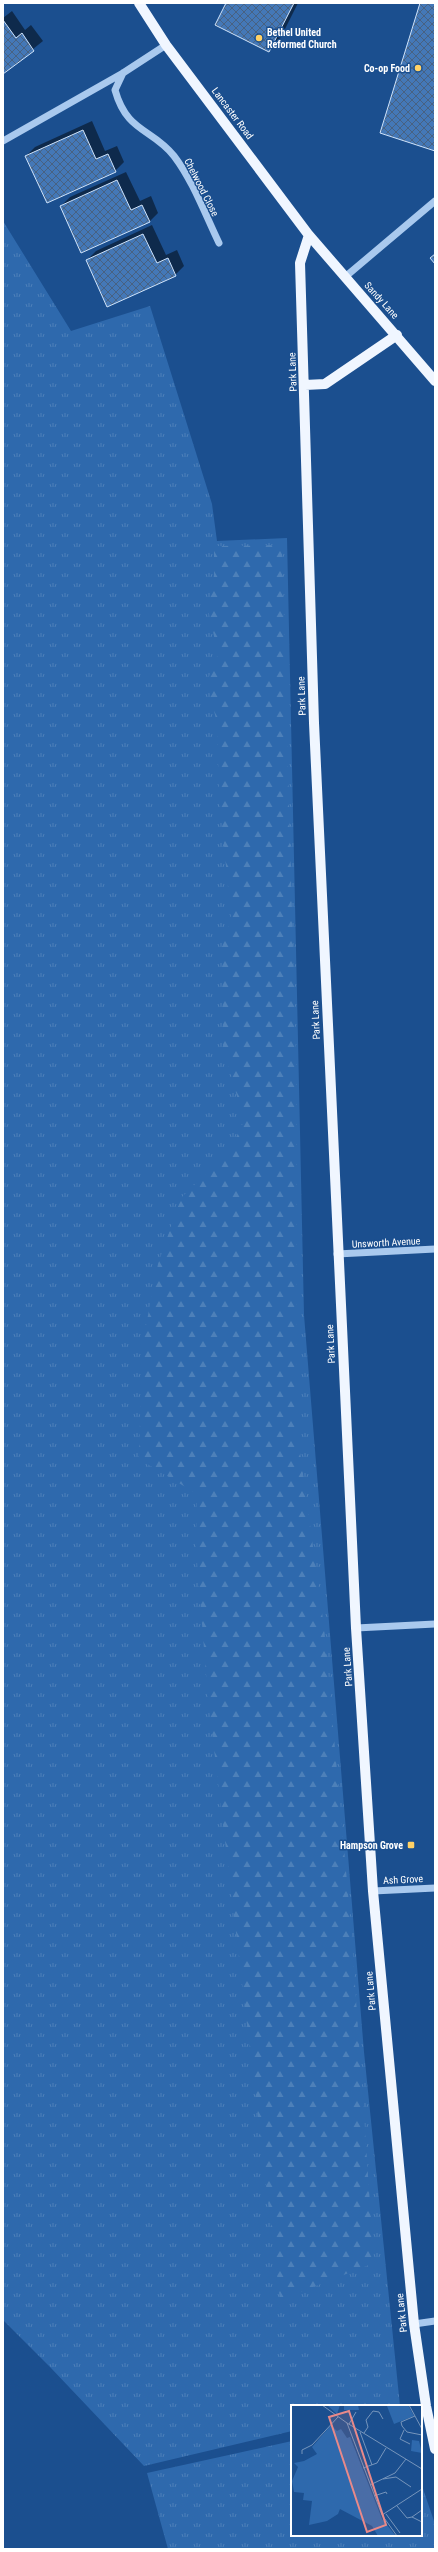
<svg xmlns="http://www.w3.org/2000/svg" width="438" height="2552" viewBox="0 0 438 2552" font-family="'Roboto Condensed',sans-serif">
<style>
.grass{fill:url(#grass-tufts)}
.forest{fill:url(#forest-firs)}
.shadow{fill:#0007}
.building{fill:url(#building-cross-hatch);stroke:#cfe3fa}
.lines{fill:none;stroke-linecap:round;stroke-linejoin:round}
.minor{stroke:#a9c9ee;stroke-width:7}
.major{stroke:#f0f6ff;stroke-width:10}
.poi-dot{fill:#ffd166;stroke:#1b4f8f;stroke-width:1.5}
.labels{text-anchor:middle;stroke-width:3;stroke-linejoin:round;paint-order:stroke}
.poi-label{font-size:10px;font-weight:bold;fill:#fff;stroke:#1b4f8f;text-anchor:end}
.street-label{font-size:10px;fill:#fff;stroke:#1b4f8f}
.inset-road{fill:none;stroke:#7695bc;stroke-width:1}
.view{fill:#e88989;fill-opacity:0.15;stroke:#e88989;stroke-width:2}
.inset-edge{fill:none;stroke:#fff;stroke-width:2}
</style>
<defs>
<pattern id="grass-tufts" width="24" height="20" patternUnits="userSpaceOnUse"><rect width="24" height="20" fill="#2e69ad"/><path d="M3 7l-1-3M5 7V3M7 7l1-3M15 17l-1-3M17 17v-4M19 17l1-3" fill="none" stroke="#4d80b9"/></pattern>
<pattern id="forest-firs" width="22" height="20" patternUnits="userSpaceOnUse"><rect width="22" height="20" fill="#2e69ad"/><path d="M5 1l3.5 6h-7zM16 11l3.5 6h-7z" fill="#4d80b9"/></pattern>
<pattern id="building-cross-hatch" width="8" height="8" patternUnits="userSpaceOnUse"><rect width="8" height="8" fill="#4478b7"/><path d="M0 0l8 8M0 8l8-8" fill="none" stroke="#486282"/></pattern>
</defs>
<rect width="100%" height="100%" fill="#1b4f8f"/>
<path class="grass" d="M 3,221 L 71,331 L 150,306 L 212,504 L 217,541 L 287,538 L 304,1315 L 364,2052 L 400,2406 L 292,2406 L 292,2431 L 144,2466 L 51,2368 L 3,2320 Z
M 292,2441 L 292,2535 L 421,2535 L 421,2483 L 435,2524 L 435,2549 L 168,2549 L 147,2473 Z"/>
<path class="forest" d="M 282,545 L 296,1061 L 297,1430 L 324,1627 L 351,1926 L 374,2263 L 280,2300 L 208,1699 L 196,1548 L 197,1494 L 139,1459 L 142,1346 L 158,1264 L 181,1198 L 230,1150 L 244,1121 L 223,1047 L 222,947 L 231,918 L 219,794 L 217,723 L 207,682 L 218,654 L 208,609 L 214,575 L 214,546 Z"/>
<path class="shadow" d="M 227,3 L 298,3 L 280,39 L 268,51 Z
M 12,11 L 25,30 L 31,25 L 43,41 L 3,73 L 3,18 Z
M 92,121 L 105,151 L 117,146 L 124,162 L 115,171 L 26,156 L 35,147 Z
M 126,172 L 140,201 L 151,196 L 158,213 L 149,222 L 61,206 L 70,197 Z
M 152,225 L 166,255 L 177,250 L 184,266 L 175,275 L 87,260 L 96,251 Z"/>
<path class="building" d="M 226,3 L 294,3 L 269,52 L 215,25 Z
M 420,3 L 435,3 L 435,151 L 380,133 Z
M 3,20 L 16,38 L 22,33 L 34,51 L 3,74 Z
M 83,130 L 96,159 L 108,154 L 116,172 L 47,203 L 25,156 Z
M 117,180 L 131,210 L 142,205 L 150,222 L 81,253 L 60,206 Z
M 143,234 L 157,263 L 168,258 L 176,276 L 107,307 L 86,260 Z
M 435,254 L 435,264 L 430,258 Z"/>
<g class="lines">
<path class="minor" d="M 123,73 L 115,90 C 127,133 152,128 174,156 C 193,181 205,214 219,243
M 3,141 L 123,73 L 166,45
M 345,277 L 435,201
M 337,1254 L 435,1249
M 356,1628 L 435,1624
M 373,1891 L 435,1888
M 414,2324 L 435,2321"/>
<path class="major" d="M 139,3 L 166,45 L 308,234 L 435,381
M 309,235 L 300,263 L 314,723 L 356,1628 L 373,1891 L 414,2324 L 426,2406 L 435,2449
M 305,385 L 325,384 L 397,335"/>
</g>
<g class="poi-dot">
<circle cx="259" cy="38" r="4"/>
<circle cx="418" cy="68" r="4"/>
<rect x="407" y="1841" width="8" height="8" rx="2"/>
</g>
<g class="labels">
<g class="poi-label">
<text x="267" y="36" text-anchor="start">Bethel United<tspan x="267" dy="12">Reformed Church</tspan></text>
<text x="410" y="72">Co-op Food</text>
<text x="403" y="1849">Hampson Grove</text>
</g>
<g class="street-label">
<text transform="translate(233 113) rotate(53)" y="4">Lancaster Road</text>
<text transform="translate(202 187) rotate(63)" y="4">Chelwood Close</text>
<text transform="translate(382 300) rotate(48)" y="4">Sandy Lane</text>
<text transform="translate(292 372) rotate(-92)" y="4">Park Lane</text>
<text transform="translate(301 696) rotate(-92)" y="4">Park Lane</text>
<text transform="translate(315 1020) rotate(-93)" y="4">Park Lane</text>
<text transform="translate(386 1242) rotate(-3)" y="4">Unsworth Avenue</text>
<text transform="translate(330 1344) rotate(-93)" y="4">Park Lane</text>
<text transform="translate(347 1667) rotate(-94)" y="4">Park Lane</text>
<text transform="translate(403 1879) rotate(-3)" y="4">Ash Grove</text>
<text transform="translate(370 1991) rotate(-95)" y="4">Park Lane</text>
<text transform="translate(401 2313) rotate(-96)" y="4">Park Lane</text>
</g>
</g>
<g transform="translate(291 2405)">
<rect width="131" height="131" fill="#1b4f8f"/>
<path d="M 117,0 L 123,11 L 103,19 L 96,1 ZM 40,20 L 46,26 L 50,24 L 56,33 L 59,32 L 91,114 L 105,131 L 87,131 L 81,121 L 49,104 L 47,109 L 36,116 L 18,120 L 21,96 L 12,95 L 13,88 L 3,87 L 1,76 L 7,62 L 3,58 L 13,56 L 26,49 L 21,42 ZM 121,35 L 128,36 L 131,48 L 120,46 Z" fill="#2e69ad"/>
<path d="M 59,32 L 88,108 L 85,111 L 69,76 L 66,76 L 66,59 L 56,34 Z" fill="#2e69ad"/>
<path d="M 36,0 L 67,0 L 68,5 L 53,5 L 53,1 L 49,0 L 46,9 Z" fill="#2e69ad"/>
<path class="inset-road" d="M 31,0 L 56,18 L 131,64M 118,0 L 131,24M 124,11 L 110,17 L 111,21 L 116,27 L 131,30M 56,18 L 91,110 L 106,131M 58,19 L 65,7M 113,25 L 109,34 L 119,39M 69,27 L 81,60M 73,28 L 77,22 L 75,15 L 82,6 L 88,7 L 92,14M 11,49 L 11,45 L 21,40 L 47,12M 72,63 L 86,58 L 95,43M 105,72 L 120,82M 92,74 L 105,72M 79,80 L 104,68 L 115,54M 83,91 L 95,87 L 96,89M 106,101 L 116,113 L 121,112 L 131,117M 95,109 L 109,128M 91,110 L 131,84M 121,112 L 131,105"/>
<path class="view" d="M 58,6 L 95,120 L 76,127 L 38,12 Z"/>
<rect width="131" height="131" class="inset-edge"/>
</g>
<rect width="438" height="2552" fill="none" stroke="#ffffff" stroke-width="8"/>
</svg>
